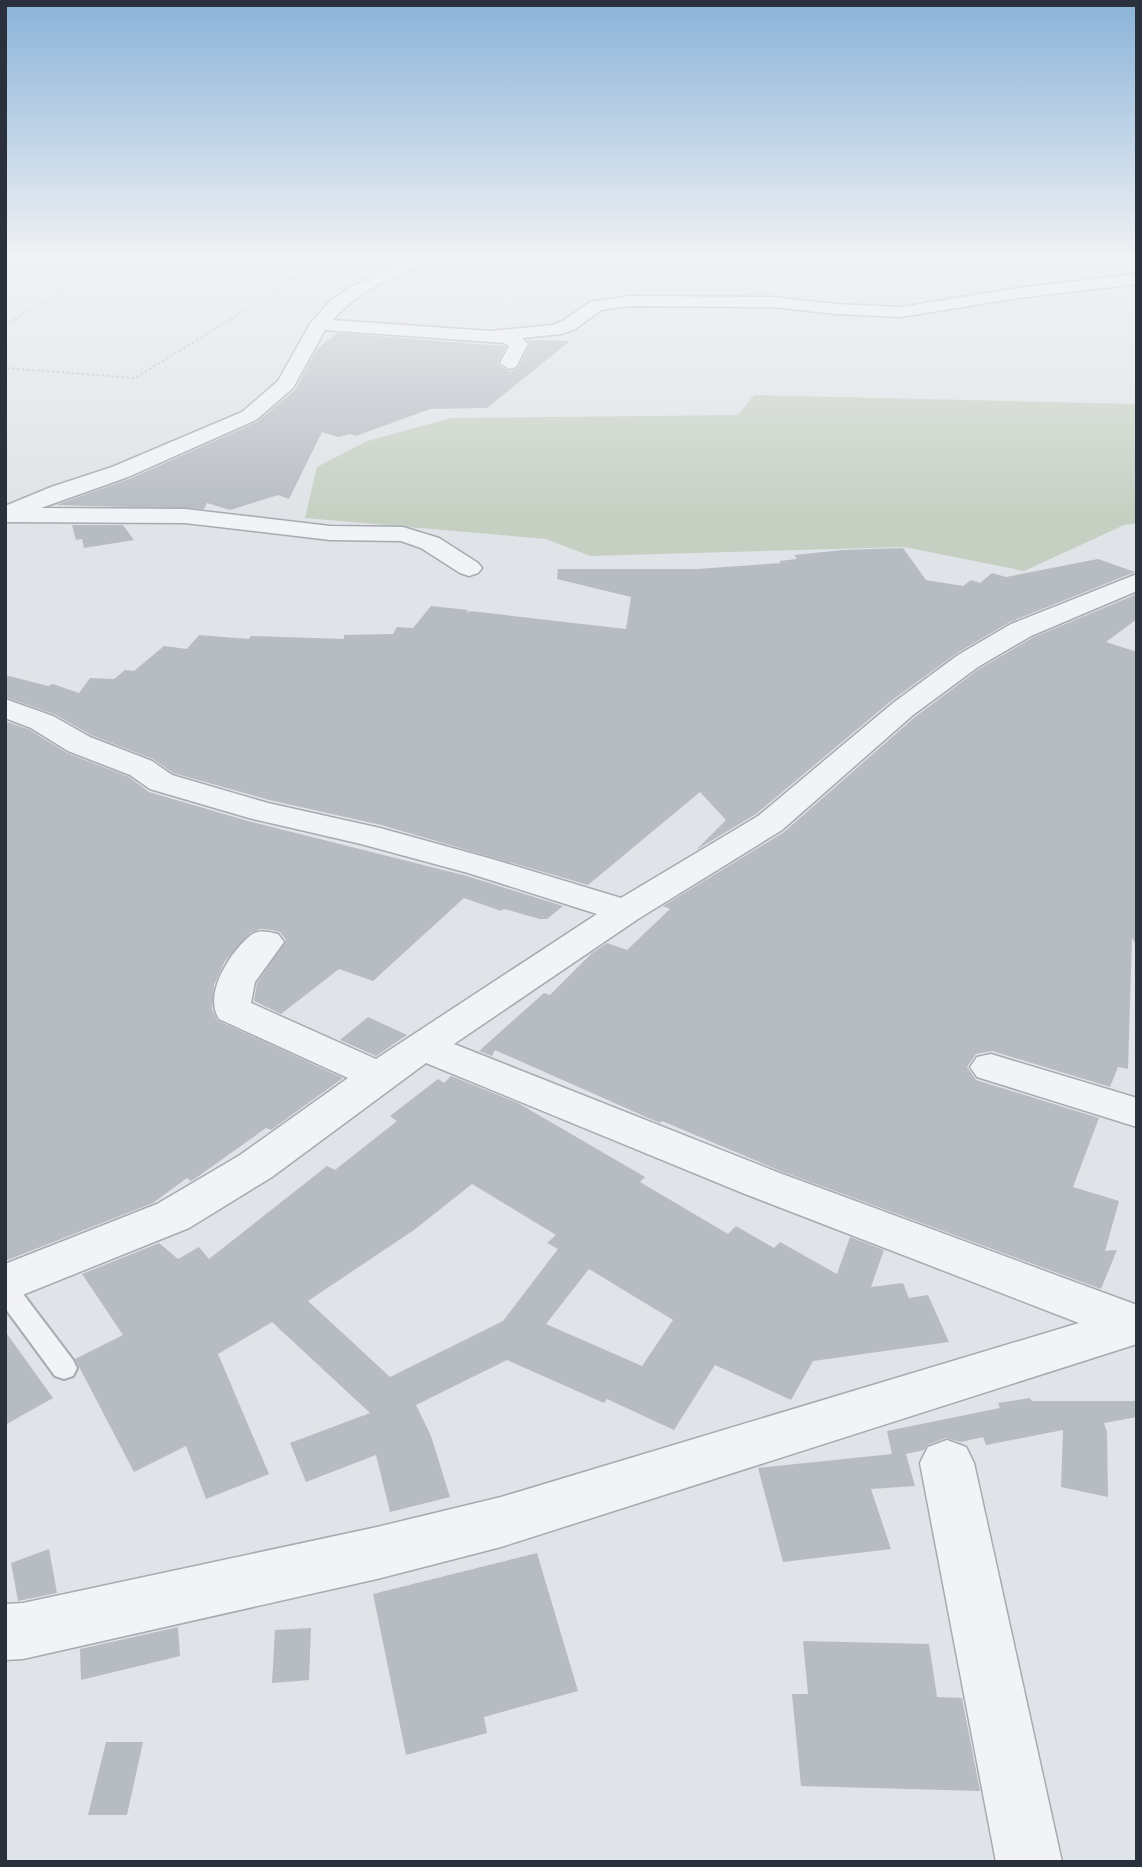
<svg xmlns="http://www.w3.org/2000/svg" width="1142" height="1867" viewBox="0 0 1142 1867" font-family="Quicksand,sans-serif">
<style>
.green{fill:#c5d0c2}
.building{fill:#b7bcc3;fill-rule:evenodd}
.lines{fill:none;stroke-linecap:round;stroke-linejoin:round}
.service-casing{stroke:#a6aab1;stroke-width:4}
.minor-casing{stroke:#a6aab1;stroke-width:3}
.path{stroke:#babdc2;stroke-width:2;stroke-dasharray:2.5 2.5;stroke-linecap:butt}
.service{fill:#f2f3f6;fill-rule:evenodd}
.minor{fill:#f2f3f6;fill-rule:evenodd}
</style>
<rect width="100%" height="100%" fill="#e0e3e7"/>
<path class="green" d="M 754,395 L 1137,404 L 1137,523 L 1124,525 L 1024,571 L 904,547 L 590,556 L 546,539 L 305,518 L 317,467 L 367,441 L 452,418 L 738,415 Z"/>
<path class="building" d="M 337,333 L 503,346 L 506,347 L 497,364 L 510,372 L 518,368 L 530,345 L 528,340 L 570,341 L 487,408 L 430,409 L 356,436 L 350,434 L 338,437 L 322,432 L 289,499 L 278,495 L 230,510 L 207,503 L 204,509 L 56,505 L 129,479 L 257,422 L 295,390 L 317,349 Z
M 72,525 L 123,525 L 134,540 L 84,548 L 82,539 L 76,540 Z
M 903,548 L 926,580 L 963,586 L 971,580 L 980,583 L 992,573 L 1006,577 L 1098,559 L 1135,572 L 1010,622 L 957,653 L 891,701 L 756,814 L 696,850 L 726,820 L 700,792 L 588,885 L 381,825 L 269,800 L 173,773 L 153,759 L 91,735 L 54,714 L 5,697 L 5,675 L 48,686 L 53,684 L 79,693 L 90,678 L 114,679 L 125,670 L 134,671 L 164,646 L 187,649 L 199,635 L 249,639 L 251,636 L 344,639 L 344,635 L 393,634 L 397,627 L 413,628 L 431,606 L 468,610 L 467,613 L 470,611 L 626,629 L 631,597 L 557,579 L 558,569 L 697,569 L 781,563 L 779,561 L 797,559 L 794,555 L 843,550 Z
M 1137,594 L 1137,619 L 1106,642 L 1137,652 L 1137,946 L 1132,938 L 1128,1069 L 1118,1067 L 1110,1087 L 992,1051 L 976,1054 L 967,1067 L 976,1080 L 1099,1118 L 1073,1187 L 1119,1201 L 1105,1251 L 1117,1250 L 1101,1289 L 778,1170 L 662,1121 L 660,1123 L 646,1117 L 495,1050 L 492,1056 L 479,1051 L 544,993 L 550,995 L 592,953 L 607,943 L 627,950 L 670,909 L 663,906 L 784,832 L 915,717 L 979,669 L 1032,638 Z
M 5,721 L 30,730 L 67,753 L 129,777 L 149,792 L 248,821 L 467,876 L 563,906 L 547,919 L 540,919 L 504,909 L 501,911 L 464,898 L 373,981 L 339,969 L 281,1014 L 254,1001 L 257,983 L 286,940 L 280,932 L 272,930 L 260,929 L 250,933 L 225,961 L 214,985 L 212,1009 L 217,1020 L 343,1078 L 271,1130 L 266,1128 L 196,1178 L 191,1181 L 187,1178 L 153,1203 L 5,1261 Z
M 368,1017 L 407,1035 L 376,1056 L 340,1040 Z
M 451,1076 L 518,1103 L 645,1177 L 640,1182 L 728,1234 L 736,1226 L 774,1248 L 780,1242 L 837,1274 L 850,1237 L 884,1250 L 871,1287 L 903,1283 L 909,1298 L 928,1295 L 949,1342 L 813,1361 L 791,1400 L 715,1365 L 674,1430 L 607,1399 L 604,1403 L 507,1360 L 416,1405 L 431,1436 L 450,1497 L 390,1512 L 376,1455 L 306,1482 L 290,1443 L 370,1413 L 272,1322 L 218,1354 L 269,1474 L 206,1499 L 186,1446 L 134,1472 L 75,1359 L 123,1335 L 82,1274 L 159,1243 L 178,1259 L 199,1247 L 209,1259 L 327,1166 L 335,1170 L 397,1121 L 390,1116 L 438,1079 L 444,1083 ZM 472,1184 L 556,1235 L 547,1243 L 558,1249 L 503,1321 L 390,1377 L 308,1301 L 414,1230 ZM 589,1269 L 673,1320 L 642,1366 L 546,1324 Z
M 5,1331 L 53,1398 L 5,1425 Z
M 1030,1398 L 1032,1401 L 1137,1401 L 1137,1417 L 1104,1423 L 1107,1432 L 1108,1497 L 1061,1487 L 1063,1430 L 986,1445 L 983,1437 L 961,1442 L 946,1438 L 927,1445 L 924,1450 L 906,1454 L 915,1486 L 871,1489 L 891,1549 L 783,1562 L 758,1468 L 892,1454 L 887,1431 L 1000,1408 L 998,1403 Z
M 49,1549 L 57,1593 L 18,1601 L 11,1563 Z
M 537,1553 L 578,1691 L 484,1717 L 487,1733 L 406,1755 L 373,1594 Z
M 178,1627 L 180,1656 L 81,1680 L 80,1649 Z
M 311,1628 L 309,1680 L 272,1683 L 275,1630 Z
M 803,1641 L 929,1644 L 937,1697 L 962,1698 L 980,1791 L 801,1786 L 792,1694 L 808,1694 Z
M 106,1742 L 143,1742 L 127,1815 L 88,1815 Z"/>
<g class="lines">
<defs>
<path id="service" d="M 5,1279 L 14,1282 L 73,1360 L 77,1368 L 73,1376 L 64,1379 L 55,1376 L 5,1308 Z"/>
<path id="minor" d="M 424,256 L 469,256 C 460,265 444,261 432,263 C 399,271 354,294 333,320 L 490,331 L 552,325 L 563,321 L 590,302 L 630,296 L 773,297 L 835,304 L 901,307 L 1018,288 L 1137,274 L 1137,284 L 1018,298 L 901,317 L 835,314 L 773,307 L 630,306 L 601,310 L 575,329 L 561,334 L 522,338 L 528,344 L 516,367 L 509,369 L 500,363 L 509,346 L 504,343 L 325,330 L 293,388 L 256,420 L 128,477 L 41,508 L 185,509 L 330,526 L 403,527 L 439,538 L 478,563 L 482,568 L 478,573 L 469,576 L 460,573 L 421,548 L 401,541 L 330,540 L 185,523 L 5,522 L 5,506 L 51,487 L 112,467 L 242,412 L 278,381 L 310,324 L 330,301 L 351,287 L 379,273 Z
M 1137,574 L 1137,591 L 1031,636 L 978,667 L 913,715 L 782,830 L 638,919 L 454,1044 L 777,1172 L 1137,1305 L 1137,1344 L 501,1547 L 377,1579 L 23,1659 L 5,1660 L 5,1604 L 23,1603 L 377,1527 L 501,1497 L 1079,1323 L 745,1194 L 426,1063 L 272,1177 L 189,1228 L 5,1302 L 5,1264 L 157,1204 L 240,1155 L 348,1078 L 219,1019 C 203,994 230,952 251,935 C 259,929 269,932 278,934 L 284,942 L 255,982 L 251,1003 L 376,1059 L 597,914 L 468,873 L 361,844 L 249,818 L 150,789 L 130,775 L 68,751 L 31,728 L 5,718 L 5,699 L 53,716 L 90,737 L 152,761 L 172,775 L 268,803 L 380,828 L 492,859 L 621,898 L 758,816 L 893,703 L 958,655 L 1011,624 Z
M 991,1054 L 1137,1098 L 1137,1127 L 977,1077 L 970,1067 L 977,1057 Z
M 947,1440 L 966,1447 L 974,1463 L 1062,1862 L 996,1862 L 920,1463 L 928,1447 Z"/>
</defs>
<use href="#service" class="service-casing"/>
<use href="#minor" class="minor-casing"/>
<path class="path" d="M 5,324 L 93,273 L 130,270 L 296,279 L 135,378 L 5,368"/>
<use href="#service" class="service"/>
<use href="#minor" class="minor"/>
</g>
<linearGradient id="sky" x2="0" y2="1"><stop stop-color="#8ab3d9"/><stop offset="0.5" stop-color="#f1f2f4"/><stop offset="1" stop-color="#f1f2f4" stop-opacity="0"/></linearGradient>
<rect width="1142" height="517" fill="url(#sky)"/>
<rect width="1142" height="1867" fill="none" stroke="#2a313d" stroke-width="14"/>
</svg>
